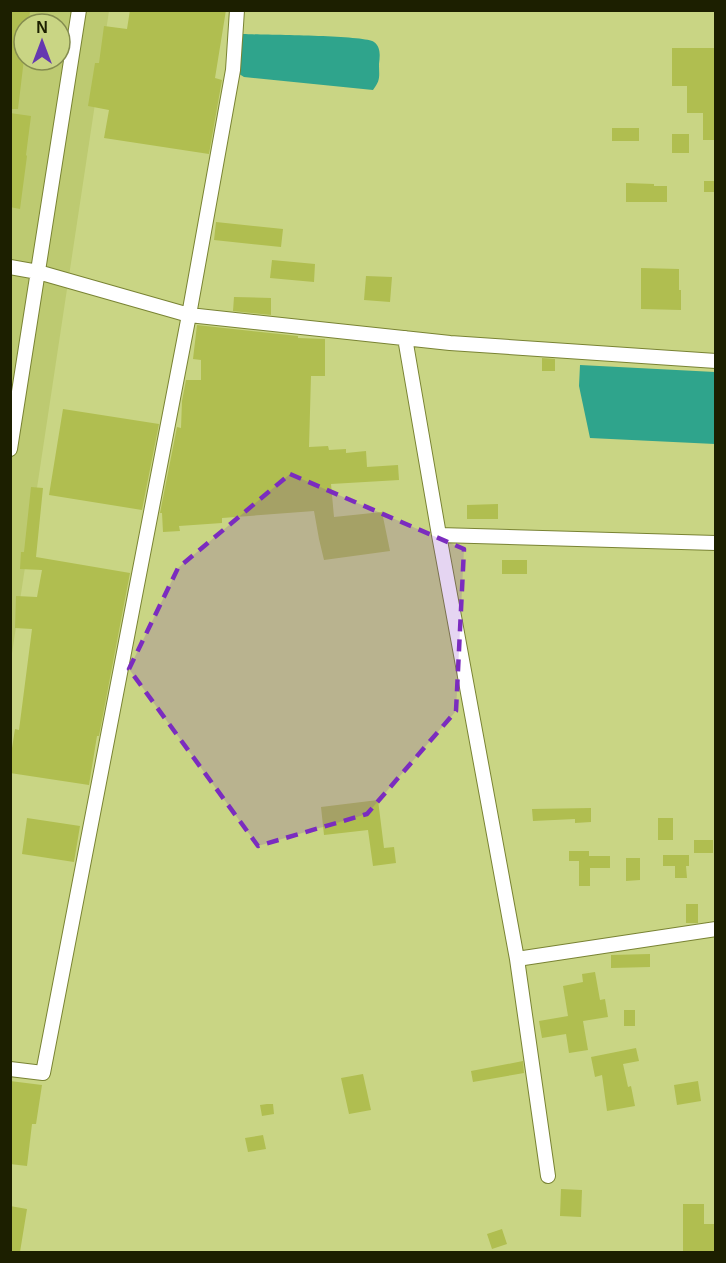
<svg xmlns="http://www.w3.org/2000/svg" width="726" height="1263" viewBox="0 0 726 1263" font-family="Arial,sans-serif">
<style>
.built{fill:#bdca71;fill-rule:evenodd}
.water{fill:#2fa48c}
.building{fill:#b0be50}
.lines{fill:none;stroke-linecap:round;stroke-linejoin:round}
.minor-casing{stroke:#798333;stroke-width:16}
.minor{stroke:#fff;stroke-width:14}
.marked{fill:#7b2cbf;fill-opacity:0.2;stroke:#7b2cbf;stroke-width:4.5;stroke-dasharray:12 8;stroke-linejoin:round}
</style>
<rect width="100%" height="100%" fill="#c9d584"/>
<path class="built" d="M 11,11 L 109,11 L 11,660 ZM 24,24 L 60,24 L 60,60 L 24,60 Z"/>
<path class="water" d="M 243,34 C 262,35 364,35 374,42 C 381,47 380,56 379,64 C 379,76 381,80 373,90 L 244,77 L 236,72 L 240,36 Z
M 580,365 L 715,372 L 715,444 L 590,438 L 579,386 Z"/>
<path class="building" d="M 10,10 L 30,10 L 29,24 L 24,24 L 24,59 L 18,109 L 10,109 Z
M 130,10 L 226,10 L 215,78 L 222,80 L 209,154 L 104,138 L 109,110 L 88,106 L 95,63 L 99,63 L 104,26 L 127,29 Z
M 672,48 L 715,48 L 716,140 L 703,140 L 703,113 L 687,113 L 687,86 L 672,86 Z
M 10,113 L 31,116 L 26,155 L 27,156 L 20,209 L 10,207 Z
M 612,128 L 639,128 L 639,141 L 612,141 Z
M 672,134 L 689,134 L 689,153 L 672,153 Z
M 704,181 L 716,181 L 716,192 L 704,192 Z
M 626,183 L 654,184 L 654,186 L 667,186 L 667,202 L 626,202 Z
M 216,222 L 283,229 L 281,247 L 214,240 Z
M 272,260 L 315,264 L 314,282 L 270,278 Z
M 641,268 L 679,269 L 679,290 L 681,290 L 681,310 L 641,309 Z
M 366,276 L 392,277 L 390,302 L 364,300 Z
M 234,297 L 271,298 L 271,315 L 233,311 Z
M 197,325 L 298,336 L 298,338 L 325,339 L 325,376 L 311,376 L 309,447 L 328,446 L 329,450 L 346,449 L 346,453 L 366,451 L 367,467 L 398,465 L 399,480 L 331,484 L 334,517 L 382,512 L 390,551 L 324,560 L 319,539 L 314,511 L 222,518 L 222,523 L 179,526 L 180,531 L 163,532 L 162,513 L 160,513 L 177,427 L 181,428 L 182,401 L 186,380 L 201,380 L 201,360 L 193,359 Z
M 542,358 L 555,359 L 555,371 L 542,371 Z
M 63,409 L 159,424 L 142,510 L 49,495 Z
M 31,487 L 43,488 L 36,557 L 130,573 L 99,736 L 97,736 L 89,785 L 10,773 L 10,761 L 15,729 L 19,730 L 32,629 L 15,628 L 16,596 L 37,597 L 42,570 L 20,569 L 21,552 L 24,552 Z
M 498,504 L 498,519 L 467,519 L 467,505 Z
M 502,560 L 527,560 L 527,574 L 502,574 Z
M 378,800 L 384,848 L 394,847 L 396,863 L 373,866 L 368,830 L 324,835 L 321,807 Z
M 591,808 L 591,822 L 575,823 L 575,819 L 533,821 L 532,809 Z
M 27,818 L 80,826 L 74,862 L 22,854 Z
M 658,818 L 673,818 L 673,840 L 658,840 Z
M 694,840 L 713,840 L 713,853 L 694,853 Z
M 569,851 L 589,851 L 589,856 L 610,856 L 610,868 L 590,868 L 590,886 L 579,886 L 579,861 L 569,861 Z
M 663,855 L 689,855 L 689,866 L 686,866 L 687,878 L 675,878 L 675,866 L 663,866 Z
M 626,858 L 640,858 L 640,880 L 626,881 Z
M 686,904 L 698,904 L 698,923 L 686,923 Z
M 650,954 L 650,967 L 611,968 L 611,955 Z
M 595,972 L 600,1000 L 605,999 L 608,1017 L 583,1021 L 588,1050 L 569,1053 L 566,1034 L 542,1038 L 539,1021 L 568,1016 L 563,986 L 583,982 L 582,974 Z
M 624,1010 L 635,1010 L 635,1026 L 624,1026 Z
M 636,1048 L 639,1061 L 623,1064 L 628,1087 L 631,1086 L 635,1106 L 607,1111 L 602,1075 L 595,1077 L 591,1057 Z
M 523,1061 L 524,1073 L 473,1082 L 471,1071 Z
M 363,1074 L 371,1110 L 349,1114 L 341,1078 Z
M 10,1081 L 42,1085 L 36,1124 L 32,1124 L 27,1166 L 10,1164 Z
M 698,1081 L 701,1101 L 677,1105 L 674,1085 Z
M 267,1104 L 273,1104 L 274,1114 L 262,1116 L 260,1105 Z
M 263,1135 L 266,1149 L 248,1152 L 245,1138 Z
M 561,1189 L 582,1190 L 581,1217 L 560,1216 Z
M 683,1204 L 704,1204 L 704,1224 L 716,1224 L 716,1252 L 683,1252 Z
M 10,1206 L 27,1209 L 20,1252 L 10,1252 Z
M 502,1229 L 507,1244 L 492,1249 L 487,1234 Z"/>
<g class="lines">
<defs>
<path id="minor" d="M 10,267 L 38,272 L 189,315 L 450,343 L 716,361
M 405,338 L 439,535 L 517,959 L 716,929
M 10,449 L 79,10
M 439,535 L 716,543
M 517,959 L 548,1176
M 10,1069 L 43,1073 L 189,315 L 233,70 L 237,10"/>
</defs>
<use href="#minor" class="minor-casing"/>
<use href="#minor" class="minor"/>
</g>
<path class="marked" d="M 290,474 L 464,549 L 456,711 L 367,814 L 258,846 L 129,669 L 178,568 Z"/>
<rect width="726" height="1263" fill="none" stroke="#1c1f00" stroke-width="24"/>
<g transform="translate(42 42)"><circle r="28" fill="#c9d584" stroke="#848c4f" stroke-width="1.5"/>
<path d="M0-4.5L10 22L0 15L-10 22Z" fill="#6538b0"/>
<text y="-9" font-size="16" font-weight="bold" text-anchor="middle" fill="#1c1f00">N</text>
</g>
</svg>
